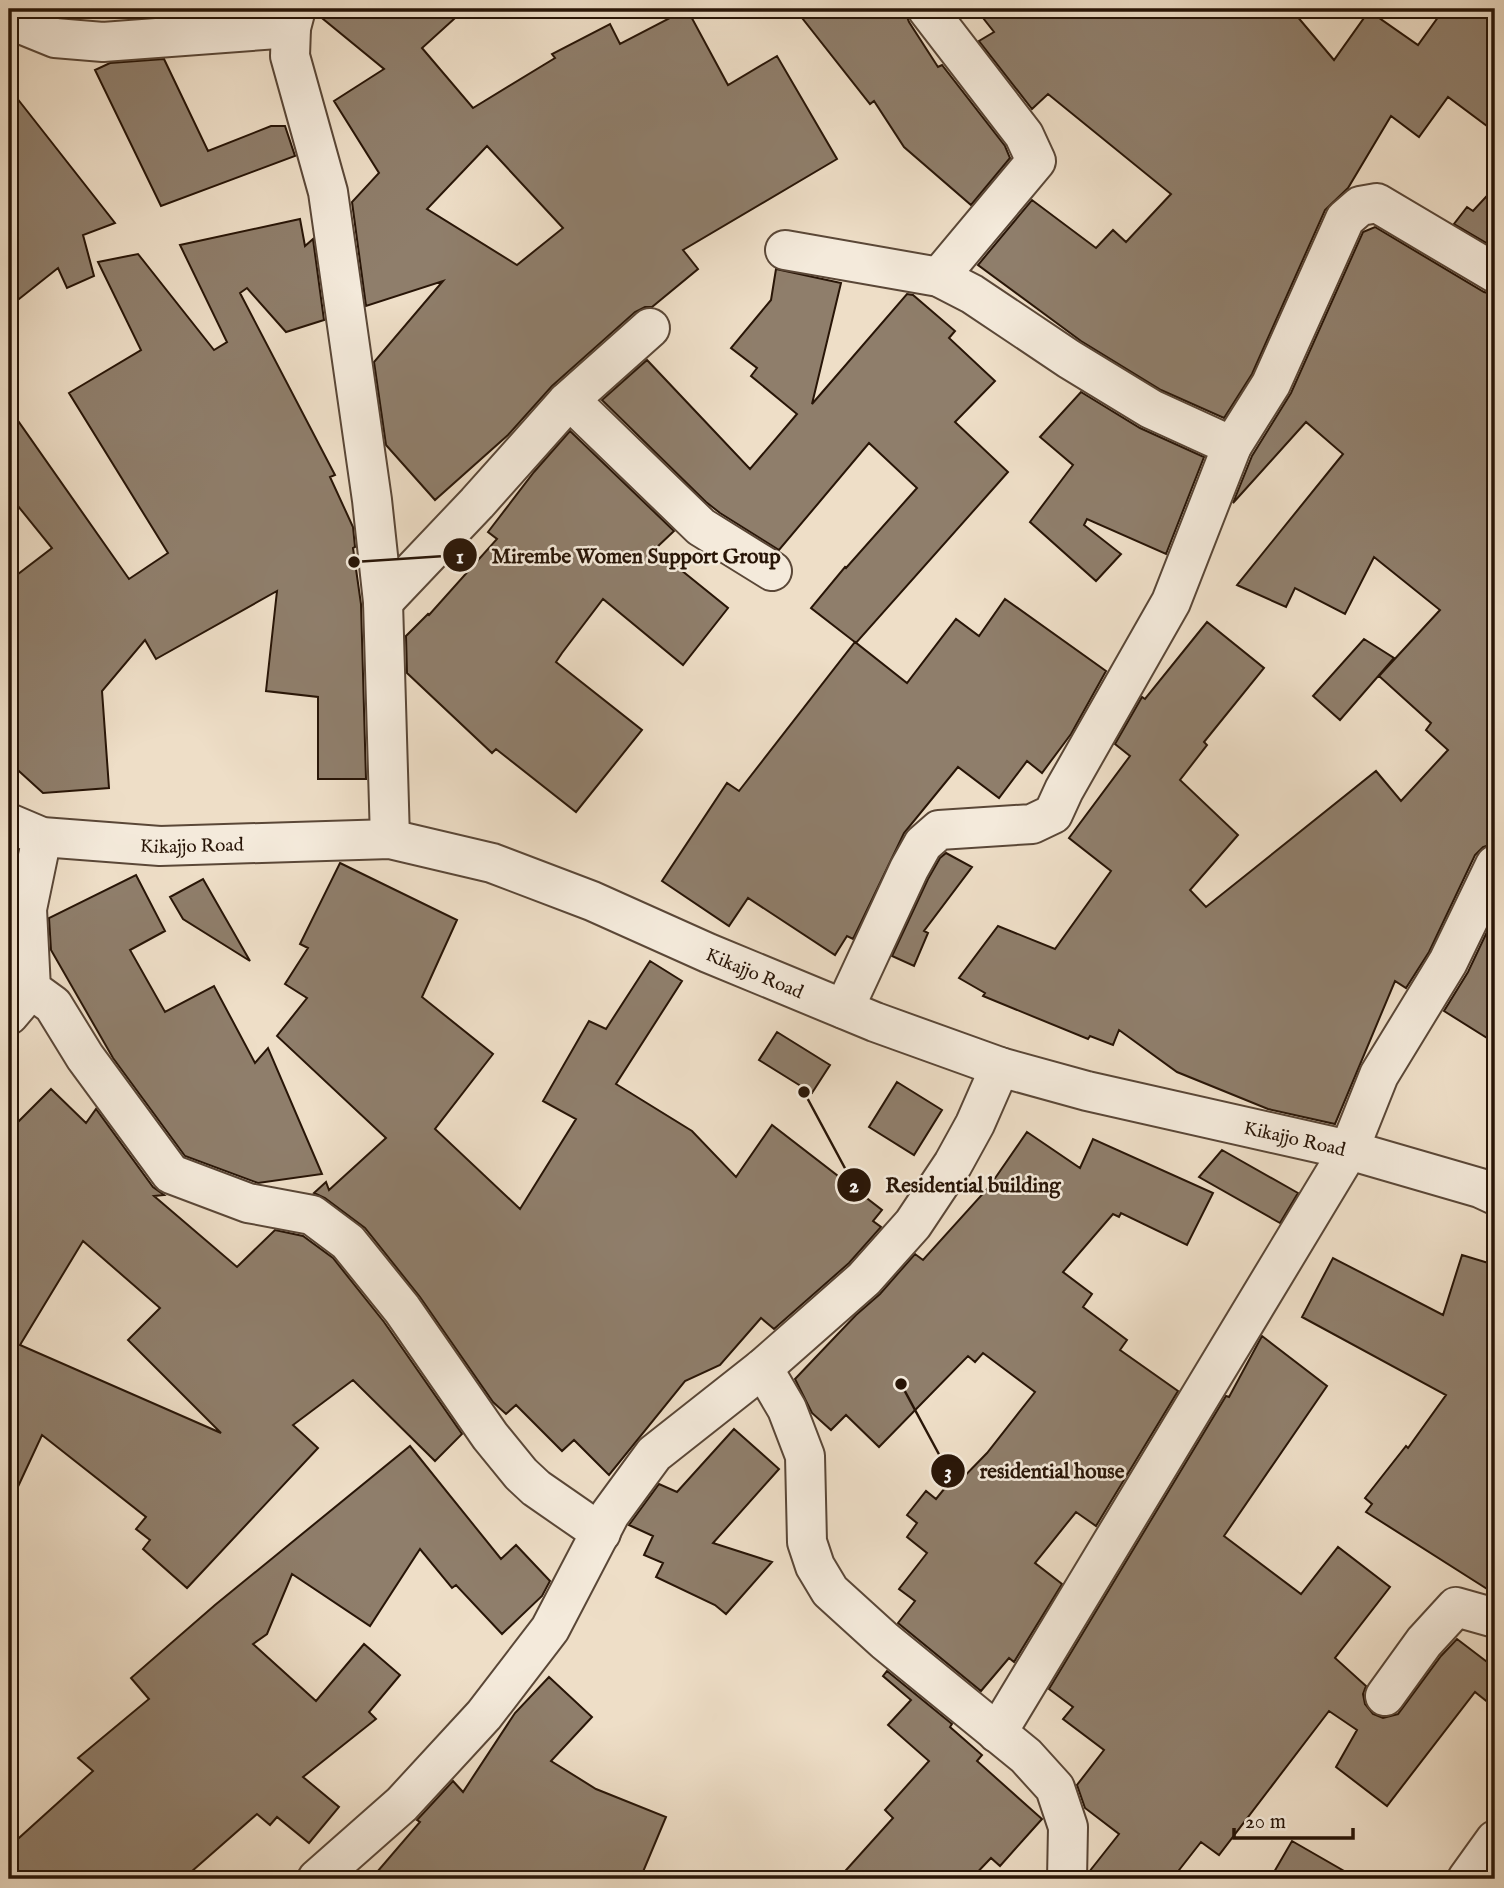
<svg xmlns="http://www.w3.org/2000/svg" width="1504" height="1888" viewBox="0 0 1504 1888" font-family="'IM FELL English',serif">
<style>
.building{fill:#8f7e6b;stroke:#281507;stroke-width:2;fill-rule:evenodd}
.lines{fill:none;stroke-linecap:round;stroke-linejoin:round}
.minor-casing{stroke:#5a4737;stroke-width:42}
.minor{stroke:#f4eadb;stroke-width:38}
.labels{text-anchor:middle;stroke-width:5;stroke-linejoin:round;paint-order:stroke}
.street-label{font-size:19px;fill:#281507;stroke:#f4eadb}
.leader{fill:none;stroke:#281507;stroke-width:2.5}
.callout-dot{fill:#281507;stroke:#f4eadb;stroke-width:2.5}
.mark-label{font-size:21px;text-anchor:middle;font-weight:bold;fill:#fff}
.callout-label{font-size:21px;text-anchor:middle;font-weight:bold;fill:#281507;stroke:#f4eadb;stroke-width:5;stroke-linejoin:round;paint-order:stroke}
</style>
<rect width="100%" height="100%" fill="#eedec7"/>
<filter id="stains"><feTurbulence type="fractalNoise" baseFrequency=".00286" numOctaves="4"/><feColorMatrix values="0 0 0 0 .2 0 0 0 0 .09 0 0 0 0 .02 0 0 0 .5 -.17"/></filter>
<radialGradient id="worn" r=".72"><stop offset=".6" stop-color="#630" stop-opacity="0"/><stop offset="1" stop-color="#630" stop-opacity=".3"/></radialGradient>
<path class="building" d="M 317,9 L 465,9 L 422,48 L 473,108 L 555,58 L 552,54 L 610,24 L 620,44 L 687,9 L 728,85 L 777,56 L 837,159 L 683,250 L 698,269 L 652,307 L 645,307 L 635,312 L 552,386 L 508,435 L 435,500 L 386,445 L 374,362 L 443,281 L 366,306 L 352,202 L 379,173 L 334,101 L 384,69 L 317,14 ZM 487,146 L 563,228 L 517,265 L 427,209 Z
M 795,9 L 904,9 L 909,22 L 938,67 L 942,65 L 1005,146 L 1010,158 L 971,205 L 904,147 L 874,101 L 870,104 Z
M 976,9 L 1291,9 L 1334,60 L 1369,11 L 1418,45 L 1444,9 L 1495,9 L 1495,132 L 1448,97 L 1419,137 L 1391,116 L 1348,188 L 1325,210 L 1252,374 L 1224,418 L 1161,390 L 1081,341 L 978,265 L 1032,200 L 1096,248 L 1113,230 L 1126,242 L 1171,194 L 1048,94 L 1032,109 L 979,41 L 994,32 Z
M 164,59 L 208,151 L 271,126 L 285,126 L 295,156 L 161,206 L 95,70 L 110,63 Z
M 9,88 L 115,223 L 83,235 L 94,276 L 67,288 L 58,268 L 9,307 Z
M 1495,187 L 1495,248 L 1454,224 L 1467,207 L 1473,211 Z
M 300,219 L 305,246 L 313,239 L 324,320 L 286,332 L 247,288 L 240,293 L 335,475 L 330,477 L 353,527 L 355,547 L 353,548 L 361,604 L 366,779 L 318,779 L 318,697 L 266,691 L 277,591 L 156,659 L 145,640 L 102,691 L 109,788 L 43,793 L 9,762 L 9,581 L 52,548 L 9,495 L 9,408 L 129,579 L 168,553 L 69,393 L 141,350 L 98,262 L 138,254 L 214,350 L 227,342 L 180,245 Z
M 1375,227 L 1484,292 L 1495,295 L 1495,843 L 1483,847 L 1475,855 L 1429,952 L 1406,988 L 1395,981 L 1335,1124 L 1268,1109 L 1177,1072 L 1119,1030 L 1113,1045 L 1090,1036 L 1088,1039 L 983,996 L 985,993 L 959,978 L 998,926 L 1055,949 L 1111,871 L 1069,838 L 1130,756 L 1115,744 L 1142,697 L 1145,699 L 1207,622 L 1264,668 L 1204,742 L 1207,745 L 1180,780 L 1238,835 L 1190,890 L 1206,907 L 1376,771 L 1401,801 L 1448,750 L 1426,730 L 1431,723 L 1379,676 L 1440,610 L 1374,557 L 1345,614 L 1295,588 L 1286,607 L 1237,585 L 1343,454 L 1306,422 L 1233,503 L 1252,456 L 1291,393 L 1363,232 Z
M 776,269 L 841,283 L 812,404 L 907,294 L 913,295 L 955,331 L 949,338 L 995,381 L 955,422 L 1008,472 L 856,643 L 811,608 L 845,567 L 846,568 L 917,488 L 869,443 L 779,550 L 720,513 L 706,502 L 602,400 L 647,360 L 750,469 L 797,414 L 751,376 L 757,368 L 731,348 L 771,300 Z
M 1081,392 L 1140,428 L 1204,457 L 1166,554 L 1087,519 L 1084,525 L 1121,554 L 1096,581 L 1030,522 L 1073,465 L 1040,437 Z
M 570,431 L 674,531 L 655,549 L 728,608 L 683,665 L 603,599 L 562,653 L 556,662 L 642,730 L 576,812 L 496,749 L 492,753 L 407,673 L 406,636 L 428,614 L 429,615 L 497,539 L 488,532 L 534,472 Z
M 1005,599 L 1106,671 L 1071,734 L 1042,773 L 1027,761 L 999,798 L 958,767 L 904,833 L 853,939 L 847,936 L 835,955 L 748,898 L 729,926 L 662,881 L 727,783 L 739,791 L 855,642 L 907,683 L 956,619 L 979,636 Z
M 1364,639 L 1394,658 L 1340,720 L 1313,696 Z
M 946,853 L 972,867 L 924,931 L 928,933 L 914,966 L 892,956 L 928,879 L 940,858 Z
M 340,863 L 457,920 L 422,997 L 493,1054 L 435,1129 L 520,1209 L 576,1119 L 543,1101 L 589,1021 L 606,1029 L 650,961 L 682,981 L 616,1084 L 692,1131 L 736,1177 L 772,1125 L 882,1210 L 873,1221 L 881,1227 L 849,1263 L 774,1329 L 761,1318 L 720,1365 L 685,1381 L 609,1475 L 574,1440 L 562,1451 L 516,1405 L 506,1414 L 493,1402 L 420,1297 L 365,1228 L 325,1198 L 314,1193 L 326,1182 L 329,1190 L 386,1138 L 277,1036 L 307,998 L 285,984 L 308,948 L 300,944 Z
M 136,875 L 165,931 L 130,950 L 165,1012 L 214,986 L 255,1063 L 268,1048 L 322,1174 L 258,1183 L 185,1156 L 113,1058 L 51,950 L 49,918 Z
M 203,879 L 250,961 L 183,919 L 170,897 Z
M 1495,915 L 1495,1043 L 1444,1011 L 1468,972 Z
M 777,1032 L 830,1065 L 812,1093 L 759,1060 Z
M 897,1082 L 942,1110 L 914,1155 L 869,1127 Z
M 51,1089 L 86,1123 L 96,1109 L 153,1187 L 164,1195 L 154,1196 L 237,1267 L 275,1230 L 303,1236 L 333,1258 L 384,1322 L 462,1434 L 435,1461 L 353,1380 L 293,1425 L 318,1448 L 187,1588 L 143,1549 L 150,1540 L 136,1529 L 146,1517 L 42,1435 L 9,1506 L 9,1369 L 18,1348 L 9,1364 L 9,1131 ZM 83,1241 L 160,1308 L 128,1340 L 221,1433 L 20,1345 Z
M 1027,1132 L 1080,1168 L 1093,1139 L 1213,1193 L 1187,1245 L 1121,1213 L 1119,1217 L 1113,1214 L 1063,1272 L 1092,1294 L 1083,1307 L 1127,1340 L 1120,1350 L 1178,1391 L 1096,1526 L 1076,1512 L 1035,1563 L 1062,1584 L 1014,1662 L 1009,1658 L 981,1691 L 898,1623 L 915,1601 L 899,1589 L 927,1553 L 907,1537 L 917,1523 L 907,1515 L 926,1491 L 936,1499 L 949,1483 L 954,1487 L 987,1453 L 1035,1392 L 983,1353 L 975,1362 L 968,1356 L 879,1447 L 846,1415 L 831,1430 L 812,1413 L 795,1379 L 856,1315 L 880,1294 L 915,1254 L 923,1260 L 989,1187 Z
M 1222,1150 L 1298,1193 L 1280,1223 L 1199,1177 Z
M 1462,1255 L 1495,1265 L 1495,1594 L 1366,1512 L 1372,1504 L 1365,1498 L 1406,1446 L 1408,1448 L 1446,1395 L 1302,1317 L 1333,1258 L 1443,1315 Z
M 1262,1336 L 1327,1386 L 1224,1536 L 1301,1594 L 1338,1547 L 1390,1587 L 1335,1658 L 1366,1686 L 1363,1694 L 1365,1704 L 1373,1714 L 1383,1718 L 1398,1714 L 1441,1656 L 1457,1639 L 1495,1668 L 1495,1708 L 1475,1692 L 1387,1806 L 1336,1767 L 1357,1730 L 1329,1711 L 1219,1855 L 1201,1842 L 1172,1879 L 1089,1879 L 1089,1872 L 1119,1834 L 1085,1808 L 1077,1785 L 1104,1750 L 1063,1719 L 1073,1707 L 1049,1689 L 1226,1396 L 1229,1397 Z
M 734,1429 L 779,1469 L 713,1543 L 772,1562 L 726,1614 L 715,1605 L 656,1577 L 663,1563 L 644,1555 L 653,1536 L 629,1525 L 659,1484 L 677,1492 Z
M 410,1446 L 501,1559 L 516,1545 L 550,1581 L 542,1596 L 502,1634 L 456,1585 L 452,1588 L 420,1549 L 370,1626 L 292,1574 L 267,1634 L 253,1644 L 316,1701 L 364,1644 L 400,1675 L 369,1712 L 376,1719 L 303,1777 L 339,1807 L 309,1843 L 277,1817 L 270,1825 L 257,1814 L 183,1879 L 9,1879 L 9,1847 L 93,1771 L 78,1758 L 149,1699 L 131,1678 L 215,1605 Z
M 887,1671 L 952,1724 L 950,1727 L 982,1755 L 977,1761 L 1042,1819 L 1000,1866 L 991,1858 L 971,1879 L 838,1879 L 893,1818 L 885,1810 L 929,1761 L 888,1725 L 911,1700 L 883,1676 Z
M 549,1677 L 592,1717 L 551,1761 L 596,1789 L 666,1817 L 640,1879 L 371,1879 L 420,1822 L 417,1820 L 453,1781 L 463,1792 L 515,1713 Z
M 1292,1841 L 1358,1879 L 1270,1879 Z"/>
<g class="lines">
<defs>
<g id="minor">
<path d="M 296,9 L 291,28 L 290,56 L 328,192 L 372,500 L 383,602 L 390,839"/>
<path d="M 927,9 L 1024,135 L 1036,161 L 939,277"/>
<path d="M 9,16 L 23,25 L 55,38 L 103,42 L 291,28"/>
<path d="M 785,250 L 939,277 L 972,294 L 1069,359 L 1151,409 L 1232,446"/>
<path d="M 567,402 L 650,328"/>
<path d="M 383,602 L 477,503 L 567,402 L 576,406 L 701,527 L 772,571"/>
<path id="s1" d="M 9,823 L 42,837 L 160,846 L 390,839 L 492,863 L 592,901 L 708,953 L 875,1022 L 1000,1067 L 1087,1091 L 1349,1150 L 1480,1188 L 1495,1195"/>
<path d="M 42,837 L 27,909 L 31,989 L 53,1005 L 85,1057 L 171,1174 L 248,1203 L 312,1215 L 348,1242 L 402,1309 L 490,1436 L 521,1474 L 536,1488 L 601,1533"/>
<path d="M 844,1009 L 909,869 L 923,844 L 939,830 L 1032,824 L 1053,814 L 1064,790 L 1171,602 L 1232,446 L 1271,384 L 1345,219 L 1360,206 L 1377,203 L 1495,273"/>
<path d="M 9,1015 L 31,989"/>
<path d="M 763,1368 L 787,1409 L 805,1456 L 807,1542 L 815,1566 L 830,1591 L 885,1641 L 1026,1756 L 1055,1788 L 1068,1827 L 1067,1879"/>
<path d="M 1385,1696 L 1424,1642 L 1456,1607 L 1495,1618"/>
<path d="M 997,1733 L 1349,1150 L 1379,1075 L 1448,962 L 1495,865"/>
<path d="M 317,1879 L 402,1804 L 484,1715 L 550,1629 L 610,1514 L 654,1454 L 763,1368 L 864,1279 L 913,1224 L 953,1164 L 975,1124 L 1000,1067"/>
<path d="M 1467,1879 L 1495,1840"/>
</g>
</defs>
<use href="#minor" class="minor-casing"/>
<use href="#minor" class="minor"/>
</g>
<g class="labels">
<g class="street-label">
<text dy="7" stroke="none"><textPath href="#s1" startOffset="186">Kikajjo Road</textPath></text>
<text dy="7" stroke="none"><textPath href="#s1" startOffset="774">Kikajjo Road</textPath></text>
<text dy="7" stroke="none"><textPath href="#s1" startOffset="1340">Kikajjo Road</textPath></text>
</g>
</g>
<path class="leader" d="M354 562L460 555M804 1092L854 1185M901 1384L948 1471"/>
<g class="callout-dot">
<circle cx="354" cy="562" r="7"/>
<circle cx="804" cy="1092" r="7"/>
<circle cx="901" cy="1384" r="7"/>
<circle cx="460" cy="555" r="18"/>
<circle cx="854" cy="1185" r="18"/>
<circle cx="948" cy="1471" r="18"/>
</g>
<g class="mark-label">
<text x="460" y="563">1</text>
<text x="854" y="1192">2</text>
<text x="948" y="1478">3</text>
</g>
<g class="callout-label">
<text x="636" y="563">Mirembe Women Support Group</text>
<text x="973" y="1192">Residential building</text>
<text x="1052" y="1478">residential house</text>
</g>
<rect width="1504" height="1888" fill="none" stroke="#eedec7" stroke-width="35"/>
<rect x="10" y="10" width="1483" height="1867" fill="none" stroke="#281507" stroke-width="3.5"/>
<rect x="18" y="18" width="1469" height="1853" fill="none" stroke="#281507" stroke-width="2"/>
<path d="M1234 1828v10h119v-10" fill="none" stroke="#281507" stroke-width="3.5"/>
<text x="1245" y="1828" font-size="21" fill="#281507" stroke="#f4eadb" stroke-width="5" paint-order="stroke">20 m</text>
<rect width="100%" height="100%" filter="url(#stains)"/>
<rect width="100%" height="100%" fill="url(#worn)"/>
</svg>
